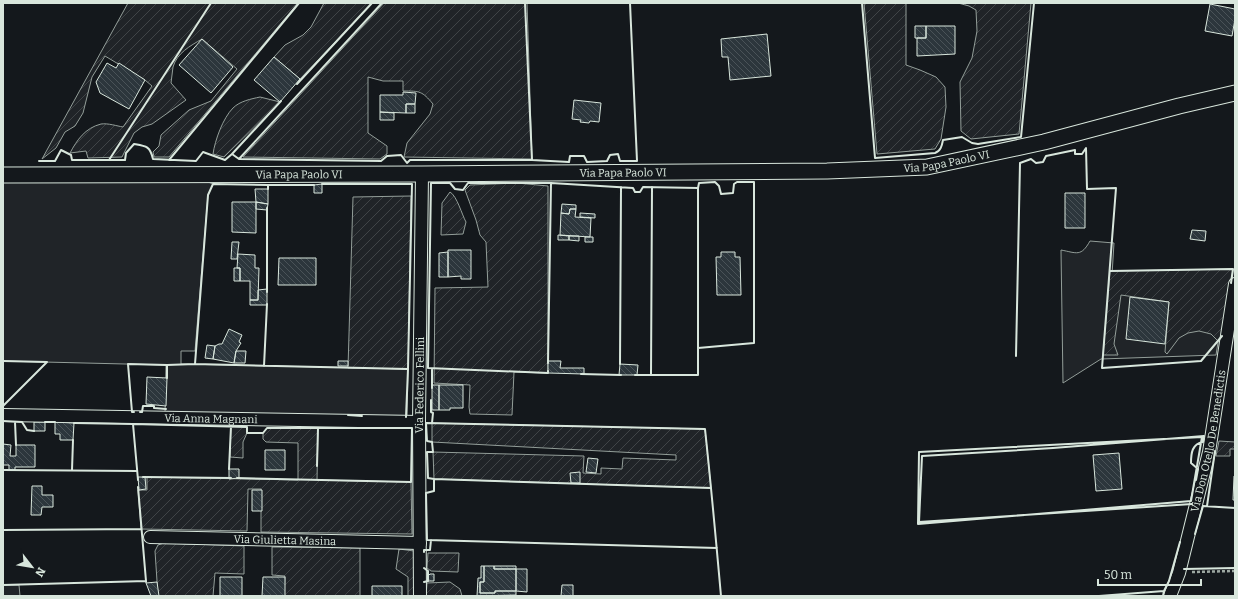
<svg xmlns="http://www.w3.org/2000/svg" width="1238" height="599" viewBox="0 0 1238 599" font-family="Bitter,serif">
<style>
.grass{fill:#202428;stroke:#939e99}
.garden{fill:url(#garden-furrows);stroke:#939e99}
.building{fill:url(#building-back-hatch);stroke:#d8e6dc}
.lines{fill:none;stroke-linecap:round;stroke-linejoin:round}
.minor-casing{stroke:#d8e6dc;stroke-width:14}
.tertiary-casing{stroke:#d8e6dc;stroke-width:17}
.path{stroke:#9da8a2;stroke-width:2.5;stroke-dasharray:3 2;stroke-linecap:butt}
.minor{stroke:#14181c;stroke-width:12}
.tertiary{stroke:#14181c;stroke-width:15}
.wall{stroke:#d8e6dc;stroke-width:2}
.labels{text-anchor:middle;stroke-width:3;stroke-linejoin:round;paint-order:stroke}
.street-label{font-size:11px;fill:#d8e6dc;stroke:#14181c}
</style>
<defs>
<pattern id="garden-furrows" width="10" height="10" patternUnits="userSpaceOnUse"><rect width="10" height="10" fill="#202428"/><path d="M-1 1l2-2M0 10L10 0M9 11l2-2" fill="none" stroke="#404447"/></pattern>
<pattern id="building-back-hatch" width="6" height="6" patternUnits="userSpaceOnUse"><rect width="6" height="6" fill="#2c363c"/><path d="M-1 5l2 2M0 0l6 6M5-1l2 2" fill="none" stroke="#4a5358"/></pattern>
</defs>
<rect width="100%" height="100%" fill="#14181c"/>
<path class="grass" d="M 3,182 L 208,182 L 213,184 L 208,195 L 195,351 L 181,351 L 181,364 L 408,369 L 407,417 L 165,413 L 166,365 L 3,361 Z
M 1090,241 L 1114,243 L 1112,275 L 1229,273 L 1216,355 L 1101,359 L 1063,383 L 1061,250 C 1077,253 1081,257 1090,241 Z
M 3,585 L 19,585 L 20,596 L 3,596 Z"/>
<path class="garden" d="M 128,3 L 298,3 L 169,157 L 154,157 L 153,152 L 159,146 L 161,135 L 189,110 L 211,101 L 237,69 L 202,39 C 190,46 177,53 173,67 C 172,72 172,78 171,83 L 186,100 L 152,124 L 142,127 L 134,133 L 122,157 L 88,158 L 86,151 L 70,153 C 77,140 85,128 101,124 C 108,123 117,126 123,127 L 152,86 L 145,80 L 105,56 L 92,77 L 83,113 L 75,126 L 65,132 L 56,148 L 42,159 Z
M 324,3 L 372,3 L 300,79 L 274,57 L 285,45 L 303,35 L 311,27 Z
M 384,3 L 527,3 L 532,159 L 404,157 L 407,143 L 430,114 L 433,104 C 422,91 420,91 403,91 L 403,81 L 383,81 L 368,77 L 368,133 L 387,146 L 387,154 L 380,159 L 243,157 Z
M 864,3 L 906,3 L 906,65 L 920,70 L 936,77 L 945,87 L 946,107 L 941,139 L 935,149 L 877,154 Z
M 958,3 L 1031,3 L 1019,134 L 971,139 L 961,131 L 960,82 L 972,58 L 977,31 L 976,10 L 969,6 Z
M 260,97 L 280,102 L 224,157 L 213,154 C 215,140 223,118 233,108 C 240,101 251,99 260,97 Z
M 517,183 L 548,186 L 548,373 L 514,372 L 512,415 L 470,414 L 469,407 L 470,385 L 434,383 L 435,288 L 488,287 L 486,242 L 480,235 L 476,220 L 465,190 L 470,185 Z
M 450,192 C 457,196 462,215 466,222 L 463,234 L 441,235 L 442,203 Z
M 411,196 L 408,369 L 348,368 L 353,197 Z
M 1233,269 L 1223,336 L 1218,341 L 1211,334 L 1199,331 L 1188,333 L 1179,338 L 1167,354 L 1165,352 L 1169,302 L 1121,295 L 1114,344 L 1118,355 L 1103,355 L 1110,271 Z
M 432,423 L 705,429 L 711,488 L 434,479 L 433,452 L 584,456 L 583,473 L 601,474 L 601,468 L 622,469 L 623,458 L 676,460 L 676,455 L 432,442 Z
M 231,426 L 247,427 L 247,433 L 243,442 L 243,458 L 230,457 Z
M 267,428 L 318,428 L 317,480 L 411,482 L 412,534 L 261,532 L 261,489 L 248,489 L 247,531 L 141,529 L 138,490 L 147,490 L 147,477 L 298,480 L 298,443 L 266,442 L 263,439 L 263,433 Z
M 1219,441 L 1235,442 L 1235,449 L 1230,449 L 1230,456 L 1216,456 Z
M 164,543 L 244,546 L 244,574 L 215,573 L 213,596 L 158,596 L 155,551 L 158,545 Z
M 272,547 L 360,548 L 360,596 L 284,596 L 285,576 L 272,575 Z
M 399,549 L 414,551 L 414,596 L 408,596 L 408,577 L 396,569 Z
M 428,553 L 459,553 L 458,572 L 431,571 L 427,568 Z
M 450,582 L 460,589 L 462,596 L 481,596 L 426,596 L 427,583 Z"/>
<path class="building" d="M 1210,4 L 1235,9 L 1235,19 L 1232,36 L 1205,31 Z
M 915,26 L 926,26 L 926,38 L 915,38 Z
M 926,26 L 955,26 L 955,54 L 917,56 L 917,38 L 926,38 Z
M 767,34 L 771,76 L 730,80 L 728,57 L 722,57 L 721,39 Z
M 202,39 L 233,67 L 211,93 L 179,65 Z
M 274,57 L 300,79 L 280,102 L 254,80 Z
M 107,63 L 116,68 L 119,63 L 145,80 L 129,109 L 100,93 L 96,82 Z
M 403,92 L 416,93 L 415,104 L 406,104 L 406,113 L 380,112 L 380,95 L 403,95 Z
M 574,100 L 601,103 L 599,122 L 590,121 L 589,123 L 580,122 L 581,120 L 572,119 Z
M 406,104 L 415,104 L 415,113 L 406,113 Z
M 380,112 L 394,113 L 394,120 L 380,120 Z
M 322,184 L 322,193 L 314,193 L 314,185 Z
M 255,189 L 268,189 L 268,204 L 256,202 Z
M 1065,193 L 1085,193 L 1085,228 L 1065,228 Z
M 232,202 L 256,202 L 256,233 L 232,232 Z
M 256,202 L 268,204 L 267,210 L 256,209 Z
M 562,204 L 576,205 L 576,209 L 570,209 L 569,214 L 561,213 Z
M 570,209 L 576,209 L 575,217 L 591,218 L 590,237 L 560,235 L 561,213 L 569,214 Z
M 580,213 L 595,214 L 595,218 L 580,217 Z
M 1192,230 L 1206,231 L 1205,241 L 1190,239 Z
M 558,235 L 569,236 L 569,240 L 558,240 Z
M 569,236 L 579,236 L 579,241 L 569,240 Z
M 585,237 L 593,237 L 593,242 L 585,242 Z
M 232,242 L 239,242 L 237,259 L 231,259 Z
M 448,250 L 471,250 L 471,279 L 461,279 L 461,276 L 448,277 Z
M 448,252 L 448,277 L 439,277 L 439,253 Z
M 721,252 L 735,252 L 735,257 L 740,257 L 741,295 L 717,295 L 716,257 L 721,257 Z
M 238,254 L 255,255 L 255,268 L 259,268 L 258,300 L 250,300 L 250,281 L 240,281 L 240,268 L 237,268 Z
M 279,258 L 316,258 L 316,285 L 278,285 Z
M 234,268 L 240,268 L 240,281 L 234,281 Z
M 267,289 L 267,305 L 250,305 L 250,300 L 258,300 L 258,290 Z
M 1130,297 L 1169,302 L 1165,344 L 1126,339 Z
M 229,329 L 242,335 L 239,342 L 241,343 L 236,351 L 234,363 L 213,359 L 215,346 L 219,344 L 222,344 Z
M 207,345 L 215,346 L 213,359 L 205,358 Z
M 236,351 L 246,351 L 245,363 L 234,363 Z
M 338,361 L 348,361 L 348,366 L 338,366 Z
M 548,361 L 561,361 L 560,368 L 584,368 L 584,374 L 548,373 Z
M 620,364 L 638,365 L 637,375 L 619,375 Z
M 147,377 L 167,378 L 166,406 L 146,404 Z
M 432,385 L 439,385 L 439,410 L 432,410 Z
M 439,385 L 463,385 L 463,408 L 450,408 L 450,410 L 439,410 Z
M 34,422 L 45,422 L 45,431 L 34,431 Z
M 55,422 L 74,423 L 73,440 L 60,440 L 60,434 L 55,434 Z
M 3,444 L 11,445 L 10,456 L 16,456 L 16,445 L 35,445 L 35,467 L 15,467 L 15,470 L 9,470 L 9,465 L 3,465 Z
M 265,450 L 285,450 L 285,470 L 265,470 Z
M 1119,453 L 1122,489 L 1096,491 L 1093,455 Z
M 588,458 L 598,459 L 596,473 L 586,472 Z
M 229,469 L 239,469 L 239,478 L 229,479 Z
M 580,472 L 580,483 L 571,483 L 570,473 Z
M 1234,476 L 1235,476 L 1235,500 L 1233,500 Z
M 138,477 L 145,477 L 146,489 L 139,490 Z
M 32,486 L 42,486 L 42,495 L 53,495 L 53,507 L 42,507 L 41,515 L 31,515 Z
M 252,490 L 262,490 L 262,511 L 252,511 Z
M 481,566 L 484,566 L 484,582 L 480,582 L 480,593 L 495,593 L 495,591 L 516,591 L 516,595 L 477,596 L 478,578 L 481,578 Z
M 484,566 L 494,566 L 494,569 L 516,569 L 516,591 L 495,591 L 495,593 L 480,593 L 480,582 L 484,582 Z
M 494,566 L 516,566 L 516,569 L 494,569 Z
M 516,569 L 527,569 L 527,592 L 516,591 Z
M 430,574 L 434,574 L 434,581 L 428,581 L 428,576 Z
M 220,577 L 242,577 L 242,596 L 220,596 Z
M 263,577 L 285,577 L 285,596 L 262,596 Z
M 157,582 L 159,596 L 151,596 L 146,583 Z
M 562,585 L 573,585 L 573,596 L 561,596 Z
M 372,586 L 402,586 L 402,596 L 372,596 Z"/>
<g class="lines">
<defs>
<g id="minor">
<path id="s1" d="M 3,415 L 419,422"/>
<path id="s2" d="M 150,537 L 420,543"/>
<path id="s3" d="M 420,596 L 419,422 L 422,174"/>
<path id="s4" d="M 1170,596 L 1179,573 L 1209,452 L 1235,284"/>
</g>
<g id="tertiary">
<path id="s5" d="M 3,175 L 422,174 L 827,171 L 927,167 L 1044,142 L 1179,106 L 1235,93"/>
</g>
</defs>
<use href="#minor" class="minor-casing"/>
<use href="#tertiary" class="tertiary-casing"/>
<path class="path" d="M 1192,572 L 1235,571"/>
<use href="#minor" class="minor"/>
<use href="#tertiary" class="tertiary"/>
<path class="wall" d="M 525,3 L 532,160
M 862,3 L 875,158 L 935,153 C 941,151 942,145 943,140 L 962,137 L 972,143 L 978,144 L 1021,137 L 1034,3
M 297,84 L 372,3
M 232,154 L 281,101
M 239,159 L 382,3
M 109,160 L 211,3
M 169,160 L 299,3
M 39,161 L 55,161 L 61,150 L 71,155 L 72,160 L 125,160 L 126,153 L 134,144 C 146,146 150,146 153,159 L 196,161 L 203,152 L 225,160 L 232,154 L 239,159 L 381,161 L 387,156 L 401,155 L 407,163 L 410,160 L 532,160 L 569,162 L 570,156 L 584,156 L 587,162 L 607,161 L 610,155 L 618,154 L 620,161 L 637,161 L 630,3
M 322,184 L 412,184 L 408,369
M 268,185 L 314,185
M 1110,271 L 1233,269 L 1231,283
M 267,292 L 267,208
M 698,348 L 754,343 L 754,182 L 737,182 L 734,184 L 733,193 L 721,194 L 719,186 L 715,182 L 699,183 L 698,188
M 1016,356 L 1020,163 L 1031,159 L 1036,163 L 1043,162 L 1046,156 L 1075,150 L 1075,154 L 1082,154 L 1086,148 L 1087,189 L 1116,188 L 1102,368 L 1201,361 L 1222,336
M 3,361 L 47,362 L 3,406
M 548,363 L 551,183
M 195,364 L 208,195 L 213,184 L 268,185 L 268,189
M 620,364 L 621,187
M 167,365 L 195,364 L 408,369 L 406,417
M 264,366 L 267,304
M 548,371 L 548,373 L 428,368 L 431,183 L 450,183 L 455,189 L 463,190 L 468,183 L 551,183 L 633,188 L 635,192 L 640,192 L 643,187 L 698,188 L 698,375 L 635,375
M 581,374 L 621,375
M 651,375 L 652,187
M 432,388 L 432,369
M 431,400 L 431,412 L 433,413 L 432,423
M 134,412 L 132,412 L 128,364 L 167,365 L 167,378
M 140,412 L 142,412 L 143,406 L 154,406 L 154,408 L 166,409
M 348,415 L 362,416
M 3,421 L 22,422 L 27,430 L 34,431
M 15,422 L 16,445
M 45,422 L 55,422
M 74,423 L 133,424 L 138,480
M 133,424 L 247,427 L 247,433 L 263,433 L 267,428 L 412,428 L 411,482 L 237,478
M 1202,437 L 1191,501 L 918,524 L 919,452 Z
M 317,466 L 318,428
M 229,469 L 231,426
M 3,470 L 137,471
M 72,470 L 73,440
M 143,477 L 231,478
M 434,479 L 711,488
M 138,487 L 146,581
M 1192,504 L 919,522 L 922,456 L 1053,448 L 1204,436 L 1203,442 C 1192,444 1191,453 1191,463 L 1198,469 L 1196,480
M 1207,506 L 1215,451
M 3,530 L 141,529
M 1195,534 L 1203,506 L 1235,508
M 717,548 L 427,540 L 426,493 L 434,491 L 434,479 L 428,478 L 427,452 L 433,452 L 432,442 L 427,441 L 426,423 L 705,429 C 711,485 716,540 721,596
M 424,552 L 424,550 L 430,550 L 431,540
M 1184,569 L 1235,568
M 424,582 L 428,581 L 428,571 L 424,568
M 3,585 L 146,581 L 146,582
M 1164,591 L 1169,581 L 1180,542
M 1099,596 L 1164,591 L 1163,596"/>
</g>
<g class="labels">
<g class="street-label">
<text dy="4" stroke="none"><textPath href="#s5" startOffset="944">Via Papa Paolo VI</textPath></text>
<text dy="4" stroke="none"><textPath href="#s5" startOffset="620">Via Papa Paolo VI</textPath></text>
<text dy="4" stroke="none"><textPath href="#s5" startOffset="296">Via Papa Paolo VI</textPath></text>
<text dy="4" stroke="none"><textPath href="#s3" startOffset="211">Via Federico Fellini</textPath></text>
<text dy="4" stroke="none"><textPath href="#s1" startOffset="208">Via Anna Magnani</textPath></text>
<text dy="4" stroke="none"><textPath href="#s4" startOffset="160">Via Don Otello De Benedictis</textPath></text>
<text dy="4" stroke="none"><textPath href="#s2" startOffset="135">Via Giulietta Masina</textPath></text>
</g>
</g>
<rect width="1238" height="599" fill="none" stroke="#d8e6dc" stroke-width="8"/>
<g transform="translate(32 567) rotate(121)" stroke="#14181c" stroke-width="3" paint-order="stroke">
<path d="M0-3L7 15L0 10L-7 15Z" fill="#d8e6dc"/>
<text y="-6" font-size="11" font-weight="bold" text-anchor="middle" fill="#d8e6dc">N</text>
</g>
<path d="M1098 579v6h103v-6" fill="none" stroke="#d8e6dc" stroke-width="2"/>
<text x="1104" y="579" font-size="12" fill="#d8e6dc" stroke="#14181c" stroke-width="3" paint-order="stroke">50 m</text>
</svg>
